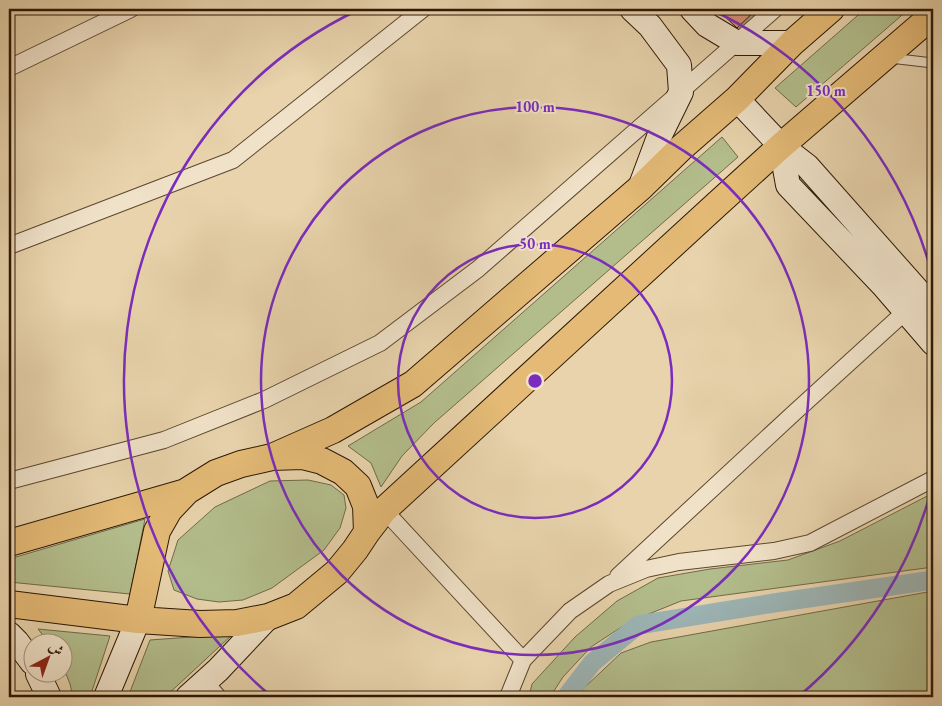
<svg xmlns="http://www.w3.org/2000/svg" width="942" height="706" viewBox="0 0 942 706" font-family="'EB Garamond',Amiri,serif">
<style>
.green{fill:#b3bd8c;stroke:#706a48}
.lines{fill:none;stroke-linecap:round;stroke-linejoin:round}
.canal{stroke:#9cb5b6;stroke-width:19}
.building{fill:#d99079;stroke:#2c1804;filter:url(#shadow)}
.lane-casing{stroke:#5b472e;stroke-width:11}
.street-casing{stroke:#5b472e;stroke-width:18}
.secondary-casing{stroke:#2c1804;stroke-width:26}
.primary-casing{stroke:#2c1804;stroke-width:28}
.lane{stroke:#f0e2c9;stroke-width:9}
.street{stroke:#f0e2c9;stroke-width:16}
.secondary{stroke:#f0e2c9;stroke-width:24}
.primary{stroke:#e4ba76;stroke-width:26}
.ring{fill:none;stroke:#7b2cbf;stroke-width:2.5}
.centre{fill:#7b2cbf;stroke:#f0e2c9;stroke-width:2.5}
.ring-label{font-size:15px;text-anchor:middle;font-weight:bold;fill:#7b2cbf;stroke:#f0e2c9;stroke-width:4;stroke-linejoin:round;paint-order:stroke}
</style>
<defs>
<filter id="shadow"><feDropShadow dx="5.5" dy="3" stdDeviation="0" flood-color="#0004"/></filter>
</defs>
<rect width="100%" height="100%" fill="#e8d3ac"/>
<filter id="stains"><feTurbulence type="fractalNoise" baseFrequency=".004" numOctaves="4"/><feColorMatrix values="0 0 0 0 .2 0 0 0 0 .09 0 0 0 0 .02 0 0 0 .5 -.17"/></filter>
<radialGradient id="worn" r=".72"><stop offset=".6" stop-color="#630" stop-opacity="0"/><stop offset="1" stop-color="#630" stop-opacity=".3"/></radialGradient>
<path class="green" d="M 865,9 L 909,9 L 796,107 L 775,88 Z
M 722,137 L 738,157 L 434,423 L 402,456 L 381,487 L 371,463 L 348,446 L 421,402 Z
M 308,480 L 331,485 L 344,495 L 346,508 L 340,528 L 324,550 L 272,588 L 243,600 L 219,602 L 197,599 L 174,590 L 168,571 L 178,540 L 215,507 L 270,481 Z
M 933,493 L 933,567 L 681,601 L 629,622 L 591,647 L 563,677 L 550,697 L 529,697 L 532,684 L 575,637 L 617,601 L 658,578 L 710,569 L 788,560 L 840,541 Z
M 145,519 L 130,594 L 9,582 L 9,559 Z
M 933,591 L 933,697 L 579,697 L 584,688 L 621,653 L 651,642 Z
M 38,629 L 110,636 L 90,697 L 73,697 L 70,684 L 63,666 L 62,644 L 49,643 Z
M 233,634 L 165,697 L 128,697 L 150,640 Z"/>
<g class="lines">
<path class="canal" d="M 566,697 L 592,663 L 638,625 L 774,603 L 933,580"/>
</g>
<path class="building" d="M 717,9 L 757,9 L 737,28 Z"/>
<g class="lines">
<defs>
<path id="lane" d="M 890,58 L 933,63"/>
<path id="street" d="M 9,68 L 131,9
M 9,246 L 233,160 L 423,9
M 9,481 L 164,440 L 264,400 L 380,343 L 478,269 L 775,9
M 384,510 L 523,660
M 618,576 L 795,412 L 906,311
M 205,682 L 218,697
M 508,697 L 523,660 L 570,611 L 609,584 L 646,569 L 679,562 L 774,551 L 810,543 L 933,479"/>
<path id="secondary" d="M 632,9 L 650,26 L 679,65 L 681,92 L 659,137 L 640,188
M 692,9 L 707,25 L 737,43 L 792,43
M 737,99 L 781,146 L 807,166 L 933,308
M 781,146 L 788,185 L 883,285 L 933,343
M 9,634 L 17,642 L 32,662
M 38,674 L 49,697
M 106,697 L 138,620
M 188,697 L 218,670 L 268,617"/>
<path id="primary" d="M 302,456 L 322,461 L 343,472 L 358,486 L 366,506 L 367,532 L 355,550 L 337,572 L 296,606 L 268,617 L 237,623 L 200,624 L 138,620 L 157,531 L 169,510 L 187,491 L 216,473 L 241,464 L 272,457 Z
M 272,457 L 333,430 L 413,384 L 640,188 L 681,148 L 737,99 L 792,43 L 831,9
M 367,532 L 384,510 L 715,206 L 781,146 L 933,15
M 9,543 L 186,492
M 9,604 L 138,620"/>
</defs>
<use href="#lane" class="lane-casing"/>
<use href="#street" class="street-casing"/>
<use href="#secondary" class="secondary-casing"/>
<use href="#primary" class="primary-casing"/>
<use href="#lane" class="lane"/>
<use href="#street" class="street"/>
<use href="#secondary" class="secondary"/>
<use href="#primary" class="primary"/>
</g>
<g class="ring">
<circle cx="535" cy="381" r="137"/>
<circle cx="535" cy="381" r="274"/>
<path d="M933 484A411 411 0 0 1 799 696M271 696A411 411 0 0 1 358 10M712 10A411 411 0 0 1 933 278"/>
</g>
<circle cx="535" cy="381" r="8" class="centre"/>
<g class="ring-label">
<text x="826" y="96">150 m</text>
<text x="535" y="112">100 m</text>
<text x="535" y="249">50 m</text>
</g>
<rect width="942" height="706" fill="none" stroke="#e8d3ac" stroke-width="30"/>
<rect x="10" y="10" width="922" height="686" fill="none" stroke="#2c1804" stroke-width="2.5"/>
<rect x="15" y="15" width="912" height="676" fill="none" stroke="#2c1804"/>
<g transform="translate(48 658) rotate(41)"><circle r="24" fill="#f0e2c9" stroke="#a2917a"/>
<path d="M0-4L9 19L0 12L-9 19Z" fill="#8f2418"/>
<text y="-8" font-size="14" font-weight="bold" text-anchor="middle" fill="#2c1804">ش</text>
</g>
<rect width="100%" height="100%" filter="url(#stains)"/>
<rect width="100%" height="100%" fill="url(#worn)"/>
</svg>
